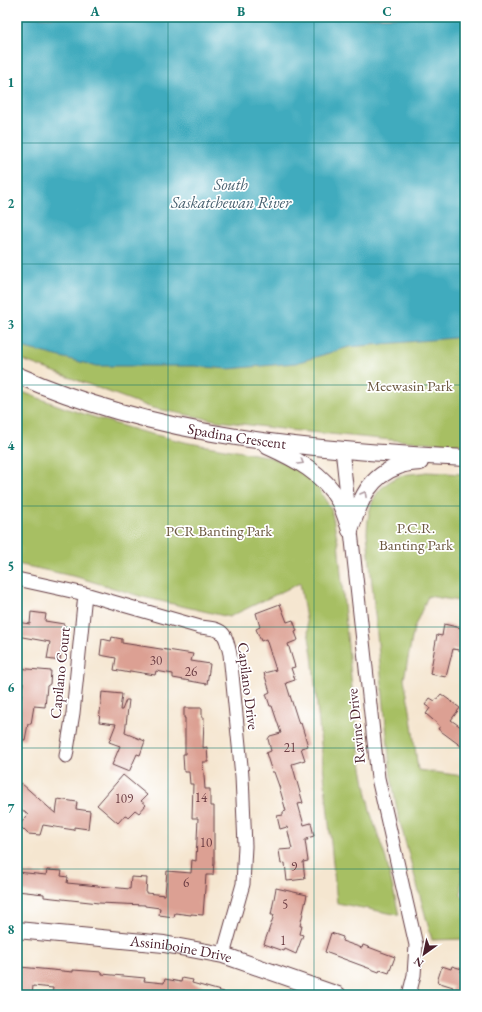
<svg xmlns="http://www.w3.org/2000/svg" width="482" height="1012" viewBox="0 0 482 1012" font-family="'EB Garamond',serif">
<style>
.green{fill:#a7bf64;stroke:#786f48}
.water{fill:#3fabbe;stroke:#446574}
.building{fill:#dca093}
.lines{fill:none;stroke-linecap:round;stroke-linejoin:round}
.minor-casing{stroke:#643d44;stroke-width:15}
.tertiary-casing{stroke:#643d44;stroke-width:18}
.minor{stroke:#fff;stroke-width:13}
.tertiary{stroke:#fff;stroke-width:16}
.oneway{stroke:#ae9aa0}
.grid{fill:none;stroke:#0f766e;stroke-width:1;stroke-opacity:0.55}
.labels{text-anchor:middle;stroke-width:3.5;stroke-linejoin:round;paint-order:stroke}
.number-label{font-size:13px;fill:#6e3f45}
.park-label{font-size:15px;fill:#6b573f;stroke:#fff}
.street-label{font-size:15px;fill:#4a1f2b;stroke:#fff}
.water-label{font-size:16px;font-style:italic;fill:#455e6d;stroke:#fff}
.neatline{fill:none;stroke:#0f766e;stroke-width:1.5}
.grid-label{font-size:13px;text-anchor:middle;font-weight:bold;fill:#0f766e}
</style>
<rect width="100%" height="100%" fill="#fff"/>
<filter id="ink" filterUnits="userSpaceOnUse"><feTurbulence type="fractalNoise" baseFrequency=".025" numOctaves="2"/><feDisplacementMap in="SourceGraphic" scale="8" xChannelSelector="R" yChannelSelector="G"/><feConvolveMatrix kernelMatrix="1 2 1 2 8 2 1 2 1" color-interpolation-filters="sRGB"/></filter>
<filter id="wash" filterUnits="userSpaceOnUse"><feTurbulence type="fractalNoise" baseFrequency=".012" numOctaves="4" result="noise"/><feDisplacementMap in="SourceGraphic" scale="16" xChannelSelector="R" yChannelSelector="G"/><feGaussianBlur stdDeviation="0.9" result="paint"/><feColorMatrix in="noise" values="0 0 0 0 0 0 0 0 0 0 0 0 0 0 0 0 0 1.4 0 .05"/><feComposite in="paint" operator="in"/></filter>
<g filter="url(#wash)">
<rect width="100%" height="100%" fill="#f5e6d0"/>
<path class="green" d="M 465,317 L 465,445 L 391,440 L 289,430 L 219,421 L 152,408 L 17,358 L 17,331 Z
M 17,390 L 68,409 L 139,431 L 189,443 L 266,456 L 289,464 L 312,478 L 331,509 L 338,542 L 353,698 L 360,757 L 370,811 L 386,859 L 399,915 L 337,903 L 312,655 L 300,583 L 229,617 L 143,597 L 77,577 L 17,564 Z
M 426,472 L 465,474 L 465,602 L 428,596 L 414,628 L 404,679 L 410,710 L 418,770 L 463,776 L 461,894 L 465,901 L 465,939 L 432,940 L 398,815 L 391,776 L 367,533 C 368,508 373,488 398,477 C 406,473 417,474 426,472 Z"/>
<path class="water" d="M 17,17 L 465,17 L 465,337 L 349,347 L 296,363 L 228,369 L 195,366 L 96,366 L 17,346 Z"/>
<g id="blocks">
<path class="building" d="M 280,604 L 287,622 L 293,620 L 297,631 L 295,632 L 298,640 L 288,644 L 295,667 L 291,668 L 295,680 L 286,683 L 299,724 L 301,723 L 308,746 L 301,748 L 305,760 L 292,764 L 303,803 L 298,804 L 304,825 L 311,823 L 314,836 L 307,838 L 308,840 L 305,840 L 308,861 L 303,862 L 305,879 L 287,881 L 285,863 L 281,864 L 279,850 L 292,849 L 287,827 L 280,829 L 277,816 L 283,815 L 283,812 L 286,811 L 279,786 L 274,772 L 272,772 L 266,753 L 271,751 L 268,739 L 270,736 L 281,733 L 272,706 L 270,706 L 266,694 L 270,692 L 264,673 L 276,670 L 266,639 L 261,641 L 256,629 L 260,627 L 256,613 Z
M 31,612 L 46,614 L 45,621 L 64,624 L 60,661 L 47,659 L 50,642 L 17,636 L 17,622 L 30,624 Z
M 444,624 L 461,628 L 461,631 L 465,632 L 465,651 L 453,649 L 446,677 L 430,674 L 437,635 L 442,636 Z
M 112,637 L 122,639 L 122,643 L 193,654 L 191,661 L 210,664 L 207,684 L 173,678 L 173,674 L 156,671 L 155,675 L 130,671 L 130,673 L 114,670 L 116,658 L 100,655 L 102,639 L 111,641 Z
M 17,668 L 51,671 L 50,684 L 47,686 L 45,707 L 34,706 L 31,724 L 28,724 L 25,740 L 17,739 L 17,708 L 20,708 L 23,683 L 17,683 Z
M 102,692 L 122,694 L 120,710 L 122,710 L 126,700 L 129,700 L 125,733 L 145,741 L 140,755 L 137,754 L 129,772 L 112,765 L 120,746 L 109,742 L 116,724 L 99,722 Z
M 441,694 L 460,708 L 451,720 L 465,730 L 465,749 L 438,729 L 440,726 L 426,714 L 430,708 L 425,705 L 430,698 L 435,701 Z
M 184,708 L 202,708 L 202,717 L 204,717 L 203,748 L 207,747 L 208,762 L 203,762 L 205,789 L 210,789 L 210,806 L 214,806 L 214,862 L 213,875 L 206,875 L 203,915 L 191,914 L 191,915 L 175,913 L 174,917 L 159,915 L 160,908 L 145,906 L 145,905 L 99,903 L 44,897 L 44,894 L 17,891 L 17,872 L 46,875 L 47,870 L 62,871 L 61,876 L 68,877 L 67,883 L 130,889 L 131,877 L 147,878 L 146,893 L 165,895 L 167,871 L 191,873 L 192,860 L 196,861 L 198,818 L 192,818 L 193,784 L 190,784 L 189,772 L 184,772 L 183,754 L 185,754 L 185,718 L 184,718 Z
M 123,775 L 147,795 L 141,801 L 146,805 L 139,813 L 135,810 L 128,817 L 125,815 L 118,823 L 97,805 Z
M 21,783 L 56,814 L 58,799 L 77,802 L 76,809 L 90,811 L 88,829 L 74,827 L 74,830 L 43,825 L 40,835 L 28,834 L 19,825 L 28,815 L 17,805 L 17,788 Z
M 276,888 L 307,895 L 300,926 L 302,926 L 300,934 L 303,935 L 296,954 L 285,949 L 284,951 L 264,944 L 274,915 L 271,915 Z
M 331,933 L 343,937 L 342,941 L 362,948 L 363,945 L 395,957 L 389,973 L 380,970 L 379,972 L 325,952 Z
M 442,966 L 451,969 L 452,966 L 462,969 L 461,972 L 465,974 L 465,995 L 450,995 L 453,987 L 437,982 Z
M 20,967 L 73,972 L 73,970 L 102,972 L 102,974 L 145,978 L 144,981 L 164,983 L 165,979 L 181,982 L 182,978 L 193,980 L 192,983 L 224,992 L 224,995 L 52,995 L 53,988 L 33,986 L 32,995 L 17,995 L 17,977 L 19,977 Z"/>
</g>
</g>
<g filter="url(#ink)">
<use href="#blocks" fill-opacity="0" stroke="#643d44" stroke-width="1"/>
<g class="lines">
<defs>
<path id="minor" d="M 342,449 L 378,778 L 416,945 L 414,975 L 409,995
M 17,579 L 85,594 L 200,627 C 223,629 225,631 230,654 L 242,776 L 245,846 L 243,884 L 223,955
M 66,756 L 73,713 L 85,594"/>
<g id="tertiary">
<path id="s1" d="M 17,375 C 158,438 313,450 465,458"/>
<path d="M 267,446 C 296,459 323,473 339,501 C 344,510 347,521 350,530"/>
<path d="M 350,530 C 360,502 367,477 399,466 C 405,463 413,463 420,462"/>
<path id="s2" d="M 17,930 L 164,944 L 223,955 L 338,995"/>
</g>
</defs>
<use href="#minor" class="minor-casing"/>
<use href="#tertiary" class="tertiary-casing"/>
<use href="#minor" class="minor"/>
<use href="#tertiary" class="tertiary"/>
</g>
<defs><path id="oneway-chevron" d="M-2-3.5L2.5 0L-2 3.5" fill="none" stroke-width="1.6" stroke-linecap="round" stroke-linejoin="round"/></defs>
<g class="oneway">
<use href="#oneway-chevron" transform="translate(301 462) rotate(31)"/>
<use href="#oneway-chevron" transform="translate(364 494) rotate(-61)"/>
</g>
</g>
<path class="grid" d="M 168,17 L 168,995M 314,17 L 314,995M 17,143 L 465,143M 17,264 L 465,264M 17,385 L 465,385M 17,506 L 465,506M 17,627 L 465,627M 17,748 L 465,748M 17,869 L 465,869"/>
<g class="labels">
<g class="number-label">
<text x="156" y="665">30</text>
<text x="191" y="676">26</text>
<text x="290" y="752">21</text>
<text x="201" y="802">14</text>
<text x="124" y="803">109</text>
<text x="206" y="847">10</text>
<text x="294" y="871">9</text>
<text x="186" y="887">6</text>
<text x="285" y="909">5</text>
<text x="283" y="945">1</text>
</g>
<g class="park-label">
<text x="410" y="391">Meewasin Park</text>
<text x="416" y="533">P.C.R.<tspan x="416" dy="17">Banting Park</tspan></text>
<text x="219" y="536">PCR Banting Park</text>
</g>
<g class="street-label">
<text dy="5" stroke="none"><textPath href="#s1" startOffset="229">Spadina Crescent</textPath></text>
<text transform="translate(60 673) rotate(-84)" y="5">Capilano Court</text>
<text transform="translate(248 686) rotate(83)" y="5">Capilano Drive</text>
<text transform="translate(356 726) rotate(-96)" y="5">Ravine Drive</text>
<text dy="5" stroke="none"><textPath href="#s2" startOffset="165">Assiniboine Drive</textPath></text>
</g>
<g class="water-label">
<text x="231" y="190">South<tspan x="231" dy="18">Saskatchewan River</tspan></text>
</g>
</g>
<rect width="482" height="1012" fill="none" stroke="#fff" stroke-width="44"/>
<g transform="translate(424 954) rotate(213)" stroke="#ffffff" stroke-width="3" paint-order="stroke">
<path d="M0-3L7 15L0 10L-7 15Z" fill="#4a1f2b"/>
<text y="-6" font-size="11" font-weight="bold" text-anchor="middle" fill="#4a1f2b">N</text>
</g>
<rect x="22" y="22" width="438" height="968" class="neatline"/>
<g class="grid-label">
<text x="95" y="16">A</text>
<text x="241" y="16">B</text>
<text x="387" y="16">C</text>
<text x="11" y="87">1</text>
<text x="11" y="208">2</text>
<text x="11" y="329">3</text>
<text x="11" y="450">4</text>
<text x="11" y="571">5</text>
<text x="11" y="692">6</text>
<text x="11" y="813">7</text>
<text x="11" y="934">8</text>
</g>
</svg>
